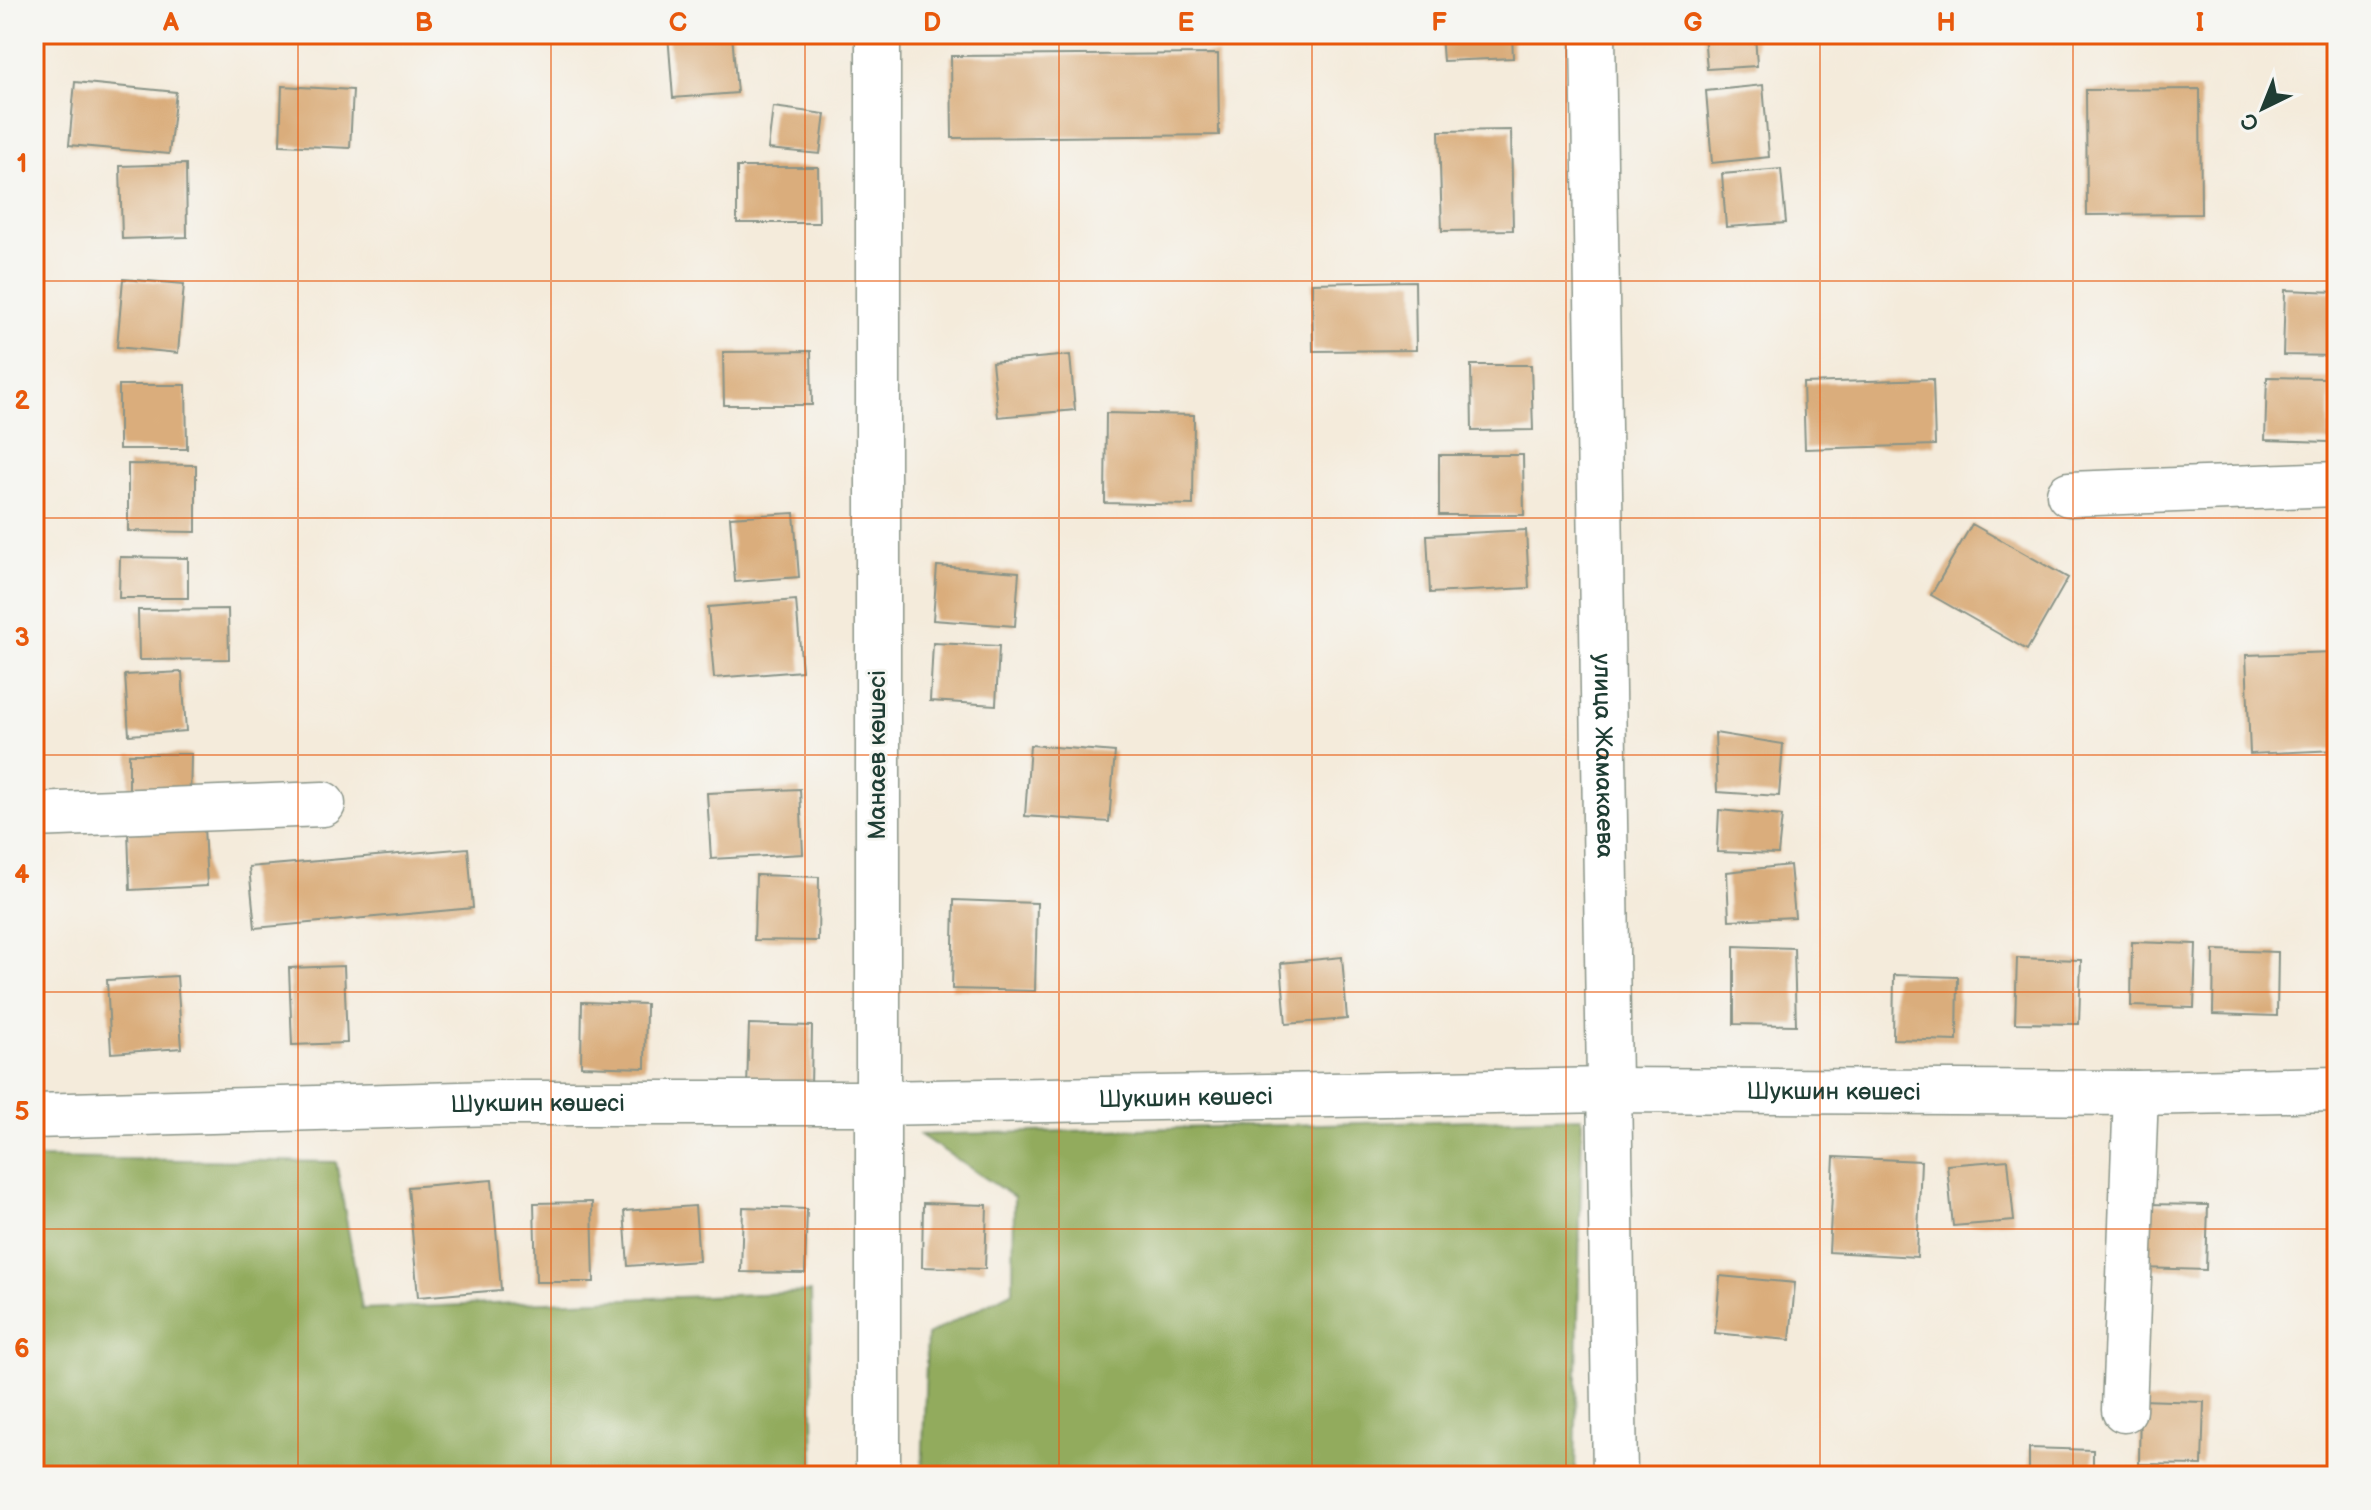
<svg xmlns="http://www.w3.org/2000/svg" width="2371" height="1510" viewBox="0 0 2371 1510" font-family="'Balsamiq Sans',sans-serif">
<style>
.forest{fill:#92ab5d;stroke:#587448;stroke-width:2}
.building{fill:#daad7b}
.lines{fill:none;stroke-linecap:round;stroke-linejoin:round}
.minor-casing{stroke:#8a9488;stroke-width:47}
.minor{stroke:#fff;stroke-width:44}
.grid{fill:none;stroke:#e8590c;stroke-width:2;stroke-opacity:0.55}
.labels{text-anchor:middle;stroke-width:6;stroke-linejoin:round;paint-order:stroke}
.street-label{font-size:24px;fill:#1f3d34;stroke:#f6f6f2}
.neatline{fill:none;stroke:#e8590c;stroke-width:3}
.grid-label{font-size:26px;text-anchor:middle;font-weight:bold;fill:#e8590c}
</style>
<rect width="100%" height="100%" fill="#f6f6f2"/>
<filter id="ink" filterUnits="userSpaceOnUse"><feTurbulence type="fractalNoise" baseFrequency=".0125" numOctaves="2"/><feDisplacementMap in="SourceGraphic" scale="16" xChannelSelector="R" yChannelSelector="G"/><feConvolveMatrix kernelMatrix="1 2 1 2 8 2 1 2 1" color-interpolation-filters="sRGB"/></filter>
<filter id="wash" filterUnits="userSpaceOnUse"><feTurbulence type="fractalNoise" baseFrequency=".006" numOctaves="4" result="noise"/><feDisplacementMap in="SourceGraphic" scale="32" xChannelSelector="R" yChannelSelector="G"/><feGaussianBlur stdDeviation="1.8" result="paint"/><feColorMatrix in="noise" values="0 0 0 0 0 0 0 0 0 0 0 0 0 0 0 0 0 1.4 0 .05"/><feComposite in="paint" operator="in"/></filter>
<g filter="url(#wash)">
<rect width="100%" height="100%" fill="#f4ebdb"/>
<path class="forest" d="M 1582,1117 L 1575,1476 L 922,1476 L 927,1335 L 1013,1291 L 1014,1197 L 920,1135 Z
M 34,1158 L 336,1162 L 362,1309 L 811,1292 L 814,1476 L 34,1476 Z"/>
<g id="blocks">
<path class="building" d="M 668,34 L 732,34 L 737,93 L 673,98 Z
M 1441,34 L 1512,34 L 1513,58 L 1443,61 Z
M 1704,34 L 1755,34 L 1757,66 L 1707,69 Z
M 1218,54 L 1219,135 L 952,138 L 951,56 Z
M 75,82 L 176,92 L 169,154 L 69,145 Z
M 1763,85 L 1769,157 L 1712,163 L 1706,91 Z
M 282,86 L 353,90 L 350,148 L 280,145 Z
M 2200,89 L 2201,214 L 2087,215 L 2086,90 Z
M 773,107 L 825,114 L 820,154 L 768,149 Z
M 1511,130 L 1513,230 L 1442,231 L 1439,131 Z
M 186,164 L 187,237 L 122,239 L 120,166 Z
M 737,167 L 818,167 L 819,223 L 737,223 Z
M 1781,169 L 1786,223 L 1726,227 L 1722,174 Z
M 123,279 L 184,284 L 178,353 L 117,347 Z
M 1415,281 L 1416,350 L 1313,351 L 1312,283 Z
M 2285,290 L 2337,292 L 2337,356 L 2283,355 Z
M 811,351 L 812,405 L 724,405 L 723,352 Z
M 1070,355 L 1075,410 L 998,417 L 992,362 Z
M 1471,365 L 1531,365 L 1533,430 L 1472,431 Z
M 2267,377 L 2330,378 L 2329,442 L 2265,440 Z
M 1933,379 L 1935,445 L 1805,449 L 1803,383 Z
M 119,385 L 186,385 L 187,449 L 119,449 Z
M 1106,413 L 1194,415 L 1193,505 L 1105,503 Z
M 1439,455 L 1523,455 L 1524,515 L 1439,515 Z
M 128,464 L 196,465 L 196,532 L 128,531 Z
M 794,513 L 799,577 L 735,582 L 730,517 Z
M 1972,524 L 2068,578 L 2027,650 L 1931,595 Z
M 1526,530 L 1529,588 L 1430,593 L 1427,535 Z
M 120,557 L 188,558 L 188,598 L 119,598 Z
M 937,566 L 1019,572 L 1015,626 L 933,620 Z
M 796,600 L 802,671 L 714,678 L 708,607 Z
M 228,609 L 229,659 L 139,660 L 138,610 Z
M 933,643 L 999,646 L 996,705 L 930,701 Z
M 2333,652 L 2337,750 L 2250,754 L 2246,655 Z
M 182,672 L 186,731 L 129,735 L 125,675 Z
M 1715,733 L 1783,744 L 1779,796 L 1717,792 Z
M 1030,745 L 1115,752 L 1109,822 L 1025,816 Z
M 129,754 L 191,754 L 190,804 L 129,803 Z
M 800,789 L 803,854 L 711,859 L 707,793 Z
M 1719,810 L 1782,816 L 1778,854 L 1717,852 Z
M 204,827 L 207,886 L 130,890 L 128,830 Z
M 468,848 L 473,908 L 255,928 L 249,867 Z
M 1790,865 L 1795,917 L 1729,920 L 1727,872 Z
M 756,875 L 819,877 L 818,941 L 754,940 Z
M 954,900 L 1037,903 L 1035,991 L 952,989 Z
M 2132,942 L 2196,944 L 2194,1008 L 2131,1006 Z
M 1734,946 L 1794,948 L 1796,1025 L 1734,1024 Z
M 2214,950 L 2278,952 L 2277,1016 L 2213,1014 Z
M 1342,957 L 1347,1019 L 1286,1024 L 1281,963 Z
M 2017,958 L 2081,960 L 2079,1024 L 2015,1023 Z
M 344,966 L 347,1043 L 292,1045 L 289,968 Z
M 1894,975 L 1958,977 L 1957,1041 L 1893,1039 Z
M 177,976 L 182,1048 L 111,1053 L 107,980 Z
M 582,1002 L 646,1004 L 645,1068 L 581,1066 Z
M 749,1024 L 812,1026 L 811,1089 L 747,1088 Z
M 1834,1157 L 1921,1161 L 1917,1257 L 1829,1252 Z
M 2008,1160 L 2014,1221 L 1953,1226 L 1947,1165 Z
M 492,1180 L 501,1290 L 418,1297 L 408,1187 Z
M 592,1202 L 594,1282 L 536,1282 L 534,1203 Z
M 923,1203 L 987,1205 L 985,1269 L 922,1267 Z
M 2144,1204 L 2208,1205 L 2206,1270 L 2142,1268 Z
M 695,1206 L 699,1261 L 628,1266 L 624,1211 Z
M 743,1207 L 807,1209 L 805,1273 L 741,1272 Z
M 1720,1276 L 1795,1283 L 1790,1340 L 1715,1333 Z
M 2140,1400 L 2204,1402 L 2202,1465 L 2139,1464 Z
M 2029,1448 L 2093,1450 L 2093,1476 L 2029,1476 Z"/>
</g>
</g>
<g filter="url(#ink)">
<use href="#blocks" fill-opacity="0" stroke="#8a9488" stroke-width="2"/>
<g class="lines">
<defs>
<g id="minor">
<path d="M 878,34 L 878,1476"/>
<path id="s1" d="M 1593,34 L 1615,1476"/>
<path d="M 2069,494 L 2337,484"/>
<path d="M 34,815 L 323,804"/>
<path id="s2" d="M 34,1116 L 495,1103 L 876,1103 L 1608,1090 L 2136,1093 L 2337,1089"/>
<path d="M 2124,1410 L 2136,1093"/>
</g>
</defs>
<use href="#minor" class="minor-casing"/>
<use href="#minor" class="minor"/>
</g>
</g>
<path class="grid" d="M 298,34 L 298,1476M 551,34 L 551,1476M 805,34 L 805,1476M 1059,34 L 1059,1476M 1312,34 L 1312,1476M 1566,34 L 1566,1476M 1820,34 L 1820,1476M 2073,34 L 2073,1476M 34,281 L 2337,281M 34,518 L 2337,518M 34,755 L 2337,755M 34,992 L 2337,992M 34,1229 L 2337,1229"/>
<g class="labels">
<g class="street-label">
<text transform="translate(877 755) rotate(-90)" y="8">Манаев көшесі</text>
<text dy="8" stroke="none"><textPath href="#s1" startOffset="722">улица Жамакаева</textPath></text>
<text dy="8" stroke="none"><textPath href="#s2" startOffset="1800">Шукшин көшесі</textPath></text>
<text dy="8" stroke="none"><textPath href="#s2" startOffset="1152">Шукшин көшесі</textPath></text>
<text dy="8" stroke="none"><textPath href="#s2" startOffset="504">Шукшин көшесі</textPath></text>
</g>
</g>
<rect width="2371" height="1510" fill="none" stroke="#f6f6f2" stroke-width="88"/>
<g transform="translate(2263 108) rotate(223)" stroke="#f6f6f2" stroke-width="6" paint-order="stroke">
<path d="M0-6L14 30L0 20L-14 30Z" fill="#1f3d34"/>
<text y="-12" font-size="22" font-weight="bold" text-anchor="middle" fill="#1f3d34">С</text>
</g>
<rect x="44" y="44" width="2283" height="1422" class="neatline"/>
<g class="grid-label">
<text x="171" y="31">A</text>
<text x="424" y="31">B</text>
<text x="678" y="31">C</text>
<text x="932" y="31">D</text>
<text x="1186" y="31">E</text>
<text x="1439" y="31">F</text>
<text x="1693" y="31">G</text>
<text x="1946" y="31">H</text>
<text x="2200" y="31">I</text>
<text x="22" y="172">1</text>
<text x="22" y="409">2</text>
<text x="22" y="646">3</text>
<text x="22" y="883">4</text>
<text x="22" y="1120">5</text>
<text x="22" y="1357">6</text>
</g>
</svg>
